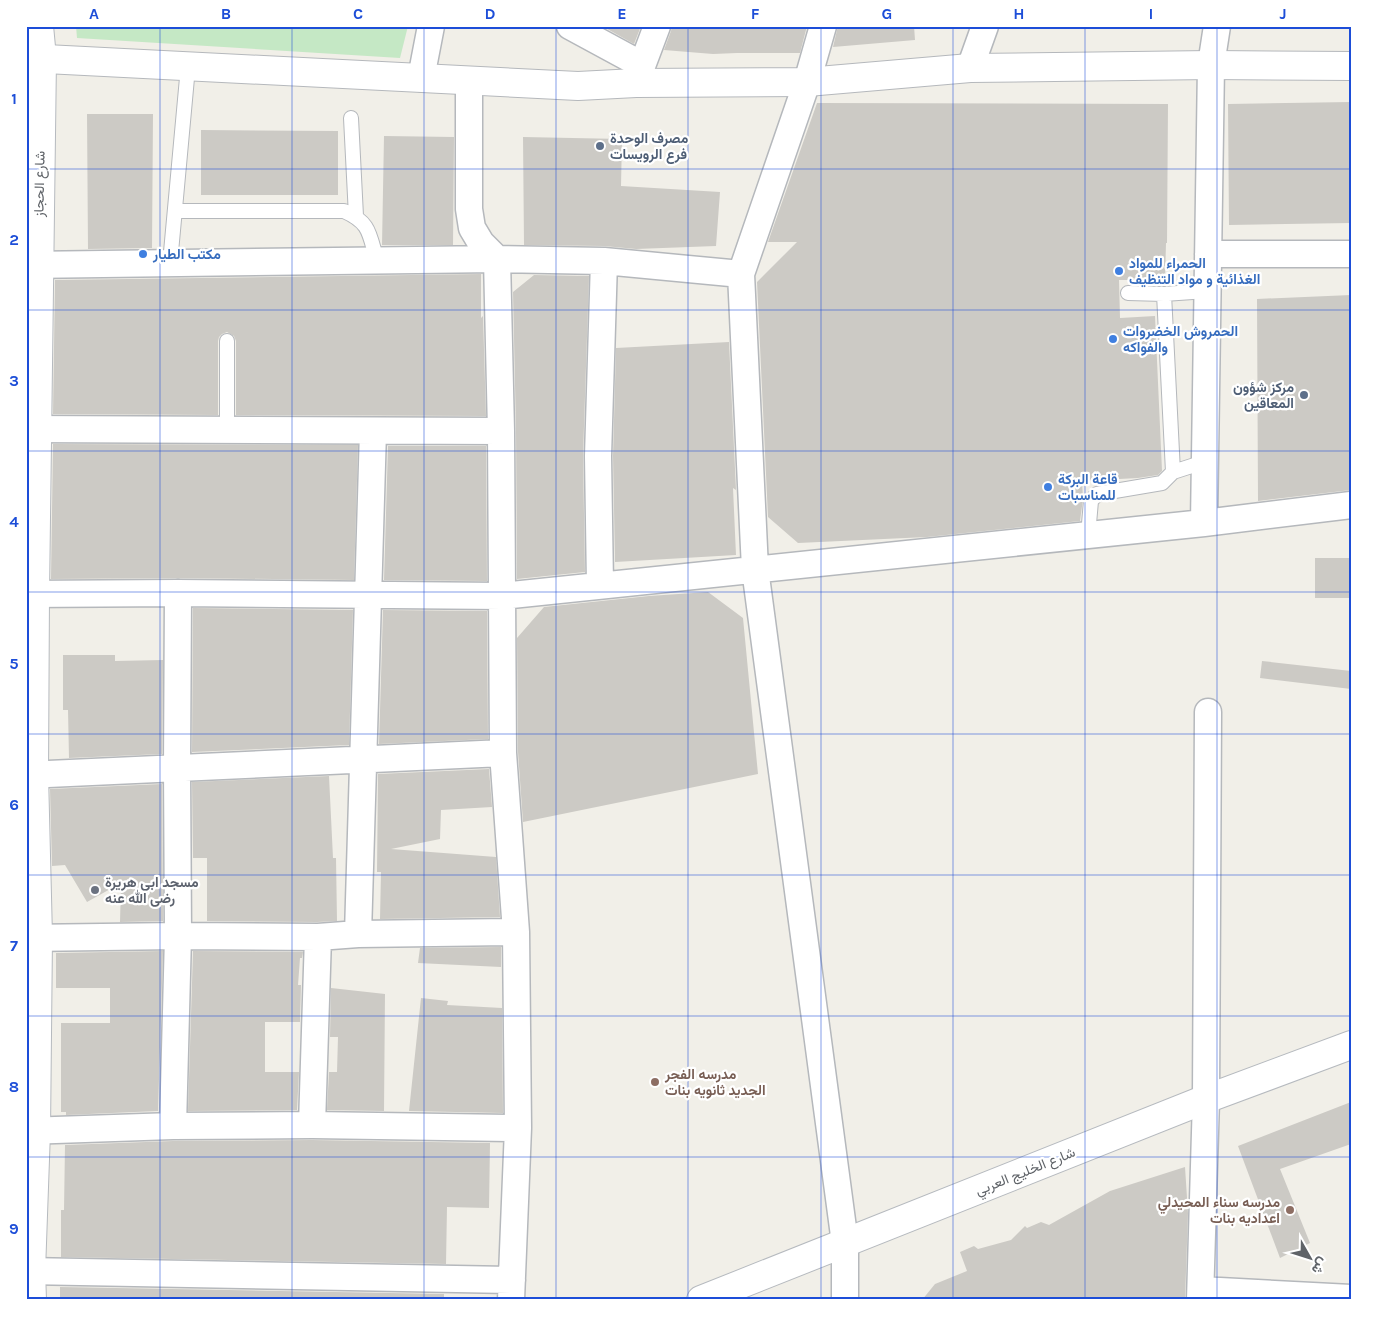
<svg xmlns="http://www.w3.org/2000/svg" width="1377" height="1326" viewBox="0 0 1377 1326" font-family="Karla,Vazirmatn,sans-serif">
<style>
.green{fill:#c5e8c5}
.building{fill:#cccac5}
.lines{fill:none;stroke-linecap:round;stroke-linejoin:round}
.service-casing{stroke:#b5b8bc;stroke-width:16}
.minor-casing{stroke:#b5b8bc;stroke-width:29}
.tertiary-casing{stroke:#b5b8bc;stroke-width:30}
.secondary-casing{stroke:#b6babf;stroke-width:30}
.service{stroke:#fff;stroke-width:14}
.minor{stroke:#fff;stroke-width:26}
.tertiary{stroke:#fff;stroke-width:28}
.secondary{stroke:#fff;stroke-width:28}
.grid{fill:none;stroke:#1d4ed8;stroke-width:1;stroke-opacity:0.55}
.service-dot{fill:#5c6f8a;stroke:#fff;stroke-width:2}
.shop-dot{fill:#3f7fe0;stroke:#fff;stroke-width:2}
.worship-dot{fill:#6b7280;stroke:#fff;stroke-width:2}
.education-dot{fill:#8d6e63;stroke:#fff;stroke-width:2}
.labels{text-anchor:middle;stroke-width:4.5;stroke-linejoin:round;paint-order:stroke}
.service-label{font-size:14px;font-weight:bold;fill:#4e5e75;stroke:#fff;text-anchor:start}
.street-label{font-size:14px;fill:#5f6368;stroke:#fff}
.shop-label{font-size:14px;font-weight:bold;fill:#366cbe;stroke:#fff;text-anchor:start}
.worship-label{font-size:14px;font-weight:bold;fill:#5b616d;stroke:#fff;text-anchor:start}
.education-label{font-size:14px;font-weight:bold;fill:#785e54;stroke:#fff;text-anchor:start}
.neatline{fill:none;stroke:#1d4ed8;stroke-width:2}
.grid-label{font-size:16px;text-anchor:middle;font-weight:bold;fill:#1d4ed8}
</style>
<rect width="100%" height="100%" fill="#f1efe8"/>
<path class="green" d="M 76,26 L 408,26 L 400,58 L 77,38 Z"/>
<path class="building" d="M 602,26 L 641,26 L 634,44 Z
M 672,26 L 807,26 L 800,53 L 737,53 L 713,54 L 664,50 L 671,31 Z
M 838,26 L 914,26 L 915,40 L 833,47 Z
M 1351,102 L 1351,223 L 1229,225 L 1228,104 Z
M 817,103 L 1168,104 L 1167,243 L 1166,243 L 1165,280 L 1119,280 L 1120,318 L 1155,316 L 1162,471 L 1158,475 L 1138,478 L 1082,481 L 1083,499 L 1080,521 L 927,537 L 798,543 L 768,517 L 757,282 L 797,242 L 768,242 Z
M 87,114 L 153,114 L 152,248 L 88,249 Z
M 201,130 L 338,131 L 338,195 L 201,195 Z
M 384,136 L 454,137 L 453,245 L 382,245 Z
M 523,137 L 622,139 L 621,186 L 720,192 L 716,246 L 636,249 L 604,246 L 524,245 Z
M 481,274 L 481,318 L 483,316 L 486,416 L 236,415 L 236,341 L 234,336 L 227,332 L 222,334 L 219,337 L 218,341 L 218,415 L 53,414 L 55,280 Z
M 534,275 L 589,276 L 583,456 L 585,572 L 517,579 L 516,431 L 513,292 Z
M 1351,295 L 1351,490 L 1258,501 L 1257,299 Z
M 729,342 L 736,490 L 733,488 L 736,555 L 615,562 L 613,456 L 616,348 Z
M 53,444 L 358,445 L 354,580 L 178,578 L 51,579 Z
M 388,446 L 486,446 L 487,581 L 384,580 Z
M 1315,558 L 1351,558 L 1351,598 L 1315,598 Z
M 708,592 L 743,618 L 758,774 L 523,822 L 518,752 L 517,638 L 544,607 L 649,596 Z
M 193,608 L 353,610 L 349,745 L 192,752 Z
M 383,610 L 487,611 L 488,739 L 379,744 Z
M 63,655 L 115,655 L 115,661 L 163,660 L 162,754 L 69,758 L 68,710 L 63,710 Z
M 1262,661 L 1351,671 L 1351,689 L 1260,678 Z
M 489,769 L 492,807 L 441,810 L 440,839 L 391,849 L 496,857 L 500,917 L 380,919 L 381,872 L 377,872 L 378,774 Z
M 329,776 L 333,858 L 336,858 L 337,921 L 317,922 L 207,921 L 207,858 L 193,858 L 192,782 Z
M 162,784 L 163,921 L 120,922 L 121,883 L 87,902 L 65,865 L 52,866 L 50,789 Z
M 501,947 L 501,967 L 418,963 L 420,948 Z
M 163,951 L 158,1111 L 66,1115 L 66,1112 L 61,1112 L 61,1023 L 110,1023 L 110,988 L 56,988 L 56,953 Z
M 193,951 L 303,952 L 302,958 L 300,958 L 298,985 L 301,985 L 300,1022 L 265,1022 L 265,1072 L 299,1072 L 297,1110 L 188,1111 Z
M 331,988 L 385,994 L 384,1111 L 327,1110 L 329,1072 L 337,1072 L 338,1037 L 330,1037 Z
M 421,998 L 448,1001 L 447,1005 L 502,1008 L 503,1113 L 409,1111 Z
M 1351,1102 L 1351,1144 L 1280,1169 L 1310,1243 L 1280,1258 L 1238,1146 Z
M 312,1140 L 490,1143 L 489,1208 L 447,1207 L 446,1264 L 61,1257 L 61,1210 L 64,1210 L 65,1145 L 173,1141 Z
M 1185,1167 L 1188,1213 L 1185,1300 L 922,1300 L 935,1284 L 967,1271 L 960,1252 L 974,1246 L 978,1249 L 1011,1240 L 1025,1226 L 1027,1228 L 1041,1222 L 1049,1225 L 1110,1191 Z
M 60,1287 L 444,1294 L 444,1300 L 60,1300 Z"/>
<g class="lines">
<defs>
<path id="service" d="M 351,118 L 356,216
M 175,211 L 344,211 C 371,223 369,234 377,261
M 170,263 L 188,67
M 1128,293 L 1164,294 L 1207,291
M 227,341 L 227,430
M 1173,472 L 1204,462
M 1088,535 L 1091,501 L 1097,494 L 1162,483 L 1173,472 L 1164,294"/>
<path id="minor" d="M 570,26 L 642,65
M 823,26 L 807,82 L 741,274 L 755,569 L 845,1243 L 845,1300
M 970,68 L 985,26
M 421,78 L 431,26
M 469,82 L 469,209 L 472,228 L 481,243 L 497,259 L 501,431 L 503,753 L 516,932 L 518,1128 L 511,1300
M 636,82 L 657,26
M 1208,254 L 1351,254
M 26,265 L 497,259 L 604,261 L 741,274
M 26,429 L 501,431
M 1204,523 L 1211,65 L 1217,26
M 600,585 L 598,456 L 604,261
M 26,594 L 178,593 L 502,596 L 1204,523 L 1351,505
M 26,775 L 503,753
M 358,934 L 373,431
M 26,938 L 178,936 L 318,937 L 358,934 L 516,932
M 312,1125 L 318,937
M 173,1126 L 178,936 L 177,768 L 178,593
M 26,1131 L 173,1126 L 312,1125 L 518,1128
M 26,1271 L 512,1280
M 1201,1290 L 1351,1298
M 1200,1300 L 1206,1099 L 1208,712"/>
<path id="tertiary" d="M 26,58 L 578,86 L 636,83 L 807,82 L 970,68 L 1211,65 L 1351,66"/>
<path id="secondary" d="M 32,1300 L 31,1271 L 36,1131 L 38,937 L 34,774 L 35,594 L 42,58 L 39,26
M 701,1300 L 1206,1099 L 1351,1045"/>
</defs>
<use href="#service" class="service-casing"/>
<use href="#minor" class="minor-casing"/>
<use href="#tertiary" class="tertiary-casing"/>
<use href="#secondary" class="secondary-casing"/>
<use href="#service" class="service"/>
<use href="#minor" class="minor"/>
<use href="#tertiary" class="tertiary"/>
<use href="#secondary" class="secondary"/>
</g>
<path class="grid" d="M 160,26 L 160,1300M 292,26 L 292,1300M 424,26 L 424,1300M 556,26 L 556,1300M 688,26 L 688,1300M 821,26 L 821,1300M 953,26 L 953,1300M 1085,26 L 1085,1300M 1217,26 L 1217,1300M 26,169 L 1351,169M 26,310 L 1351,310M 26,451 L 1351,451M 26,592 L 1351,592M 26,734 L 1351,734M 26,875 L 1351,875M 26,1016 L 1351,1016M 26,1157 L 1351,1157"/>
<g class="service-dot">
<circle cx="600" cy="146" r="5"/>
<circle cx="1304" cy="395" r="5"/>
</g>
<g class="shop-dot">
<circle cx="143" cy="254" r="5"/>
<circle cx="1119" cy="271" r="5"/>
<circle cx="1113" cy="339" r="5"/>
<circle cx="1048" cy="487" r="5"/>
</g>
<circle class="worship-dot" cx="95" cy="890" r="5"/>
<g class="education-dot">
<circle cx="655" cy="1082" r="5"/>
<circle cx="1290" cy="1210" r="5"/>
</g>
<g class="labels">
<g class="service-label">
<text x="610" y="143">مصرف الوحدة<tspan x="610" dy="16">فرع الرويسات</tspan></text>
<text x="1294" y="392" text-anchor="end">مركز شؤون<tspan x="1294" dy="16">المعاقين</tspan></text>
</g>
<g class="street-label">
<text transform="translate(39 184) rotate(-89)" y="5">شارع الحجاز</text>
<text transform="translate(1025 1171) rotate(-22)" y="5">شارع الخليج العربي</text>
</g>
<g class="shop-label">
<text x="153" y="259">مكتب الطيار</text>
<text x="1129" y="268">الحمراء للمواد<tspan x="1129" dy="16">الغذائية و مواد التنظيف</tspan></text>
<text x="1123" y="336">الحمروش الخضروات<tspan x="1123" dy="16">والفواكه</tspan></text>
<text x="1058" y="484">قاعة البركة<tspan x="1058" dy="16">للمناسبات</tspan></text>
</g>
<g class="worship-label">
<text x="105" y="887">مسجد ابي هريرة<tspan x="105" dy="16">رضى الله عنه</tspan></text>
</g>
<g class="education-label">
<text x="665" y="1079">مدرسه الفجر<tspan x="665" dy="16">الجديد ثانويه بنات</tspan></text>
<text x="1280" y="1207" text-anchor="end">مدرسه سناء المحيدلي<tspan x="1280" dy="16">اعداديه بنات</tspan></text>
</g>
</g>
<rect width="1377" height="1326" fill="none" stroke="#ffffff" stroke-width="55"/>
<g transform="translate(1310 1258) rotate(129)" stroke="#ffffff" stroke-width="4" paint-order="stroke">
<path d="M0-4L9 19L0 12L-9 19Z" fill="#5f6368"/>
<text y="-8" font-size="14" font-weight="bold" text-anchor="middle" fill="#5f6368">ش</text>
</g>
<rect x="28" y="28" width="1322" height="1270" class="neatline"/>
<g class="grid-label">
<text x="94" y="19">A</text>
<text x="226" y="19">B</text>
<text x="358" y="19">C</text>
<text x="490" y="19">D</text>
<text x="622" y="19">E</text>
<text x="755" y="19">F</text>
<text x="887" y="19">G</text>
<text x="1019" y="19">H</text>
<text x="1151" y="19">I</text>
<text x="1283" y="19">J</text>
<text x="14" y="104">1</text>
<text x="14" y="245">2</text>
<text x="14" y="386">3</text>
<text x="14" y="527">4</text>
<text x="14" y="669">5</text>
<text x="14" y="810">6</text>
<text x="14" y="951">7</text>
<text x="14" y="1092">8</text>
<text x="14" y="1234">9</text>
</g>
</svg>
